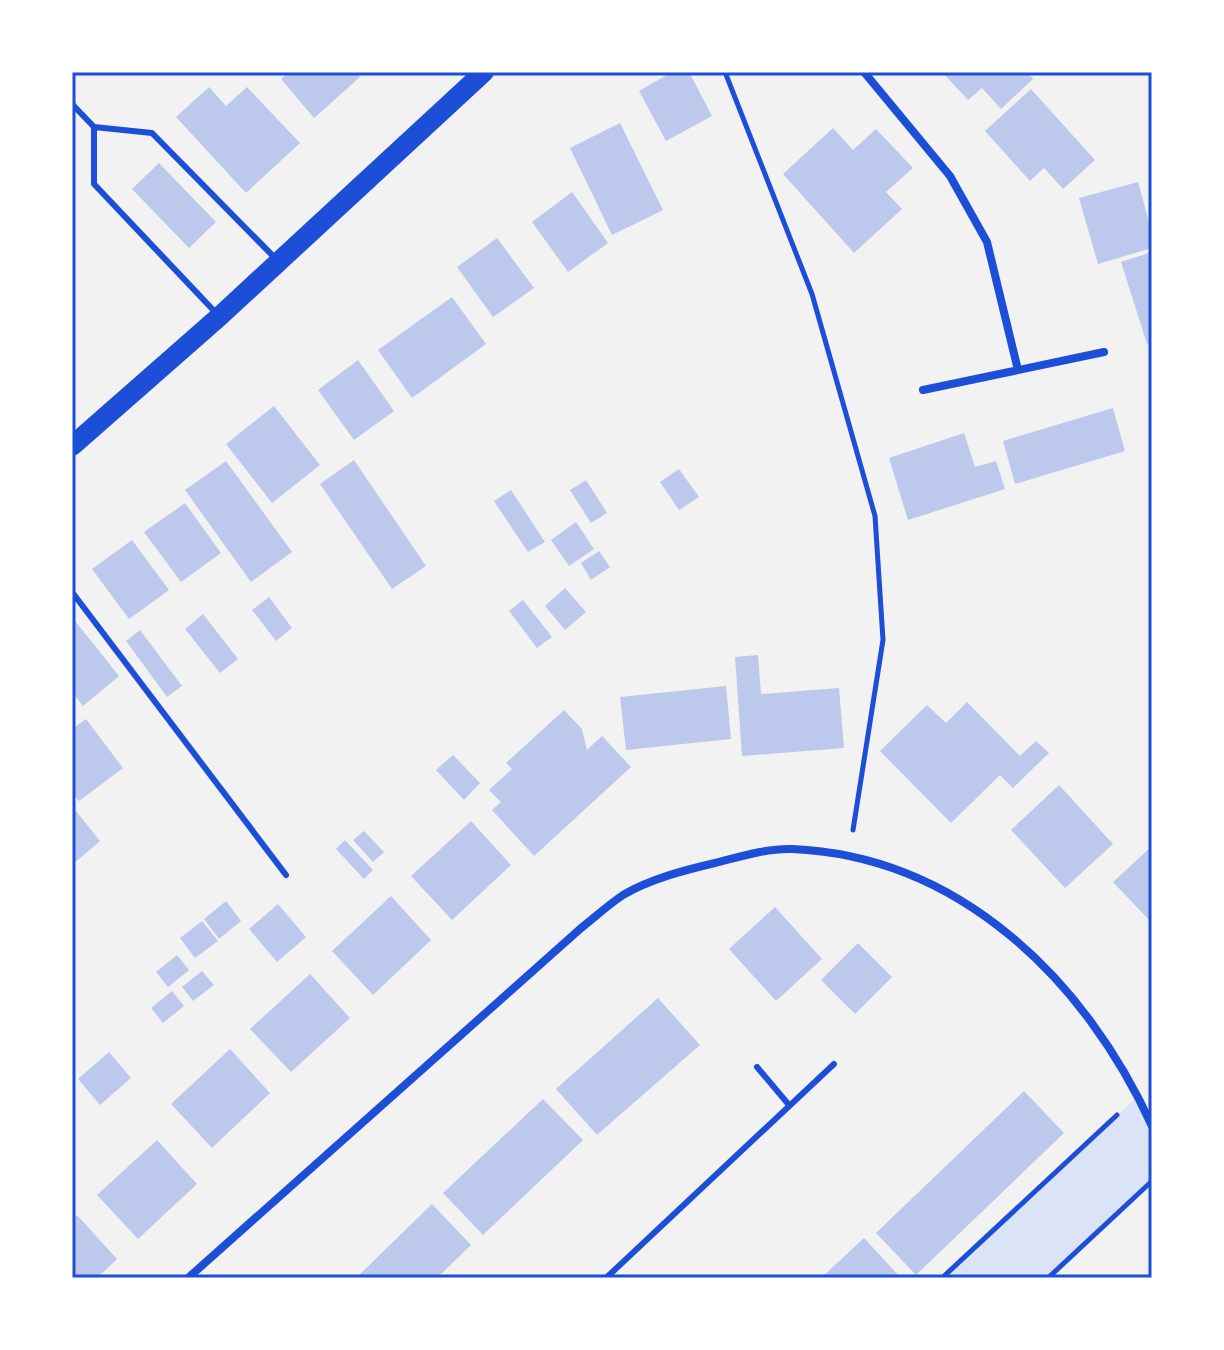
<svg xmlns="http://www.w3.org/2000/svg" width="1224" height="1350" viewBox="0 0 1224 1350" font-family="Quicksand,sans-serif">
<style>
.green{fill:#dbe4f7}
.building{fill:#bdc9ec}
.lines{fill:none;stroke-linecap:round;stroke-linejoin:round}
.path{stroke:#1d4ed8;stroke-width:5}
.service{stroke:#1d4ed8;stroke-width:6}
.minor{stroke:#1d4ed8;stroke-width:8}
.primary{stroke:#1d4ed8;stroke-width:20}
.neatline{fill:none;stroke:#1d4ed8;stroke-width:3}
</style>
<rect width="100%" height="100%" fill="#f2f2f2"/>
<path class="green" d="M 1138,1096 L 1152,1126 L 1152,1179 L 1047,1278 L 940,1278 Z"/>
<path class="building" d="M 289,72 L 356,72 L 360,77 L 314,118 L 281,79 Z
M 672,72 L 689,72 L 712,116 L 666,141 L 639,91 Z
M 942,72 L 1026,72 L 1033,79 L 1001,109 L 982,88 L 968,100 Z
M 209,87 L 226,106 L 247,87 L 300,143 L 246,193 L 176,117 Z
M 1031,89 L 1095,160 L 1063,189 L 1044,168 L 1030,181 L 985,131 Z
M 620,123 L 663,210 L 612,235 L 570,148 Z
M 833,128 L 853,150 L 876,129 L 913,168 L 886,192 L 902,209 L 854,253 L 783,174 Z
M 159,163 L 216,222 L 189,248 L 132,189 Z
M 1138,182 L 1152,233 L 1152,248 L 1098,264 L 1079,198 Z
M 572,192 L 608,243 L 568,272 L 532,222 Z
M 497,238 L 534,288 L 493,317 L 457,267 Z
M 1152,252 L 1152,342 L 1147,344 L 1121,262 Z
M 452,297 L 486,344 L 412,398 L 378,350 Z
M 358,360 L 394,411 L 354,440 L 318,390 Z
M 274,406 L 320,465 L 272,503 L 226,444 Z
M 1113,408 L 1125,451 L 1015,484 L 1003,441 Z
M 964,433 L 975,467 L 996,461 L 1005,489 L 908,520 L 889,458 Z
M 354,460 L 426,566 L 392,589 L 320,484 Z
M 226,461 L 292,552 L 251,582 L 185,490 Z
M 679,469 L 699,497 L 679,510 L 660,482 Z
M 586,480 L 607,513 L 591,523 L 570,490 Z
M 511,490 L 545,542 L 528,552 L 494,501 Z
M 185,503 L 221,553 L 181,582 L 144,532 Z
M 576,522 L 594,549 L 569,566 L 551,540 Z
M 132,540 L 169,590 L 129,619 L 92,569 Z
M 599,551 L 610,567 L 591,580 L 581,563 Z
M 565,588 L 586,612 L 565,630 L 545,606 Z
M 269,597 L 292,628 L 276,641 L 252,610 Z
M 523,600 L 552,637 L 537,648 L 509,611 Z
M 203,614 L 238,659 L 220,673 L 185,629 Z
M 72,617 L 119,676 L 83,706 L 72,692 Z
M 140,630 L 182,686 L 167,697 L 126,641 Z
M 758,655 L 761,694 L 839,688 L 844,748 L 742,756 L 735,657 Z
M 726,686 L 731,739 L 626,750 L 620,697 Z
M 967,702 L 1020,756 L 1036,741 L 1049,753 L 1013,788 L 1000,775 L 951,823 L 880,751 L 927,705 L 946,723 Z
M 564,710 L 582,729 L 587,750 L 602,736 L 631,767 L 534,856 L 492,810 L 501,802 L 489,790 L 512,769 L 506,763 Z
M 86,719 L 123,768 L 79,801 L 72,793 L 72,729 Z
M 453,755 L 480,783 L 464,800 L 436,770 Z
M 1059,785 L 1113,844 L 1065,888 L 1011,830 Z
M 72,806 L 100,841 L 72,865 Z
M 471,821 L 511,865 L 452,920 L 411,876 Z
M 364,831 L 384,852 L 373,862 L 353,840 Z
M 345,840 L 373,870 L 364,879 L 336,849 Z
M 1152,846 L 1152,923 L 1113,882 Z
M 391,896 L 431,940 L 373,995 L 332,951 Z
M 226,901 L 241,921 L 219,939 L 204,919 Z
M 278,904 L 306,937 L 277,962 L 249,929 Z
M 775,907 L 822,959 L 776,1001 L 729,949 Z
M 202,921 L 218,941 L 195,958 L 180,938 Z
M 858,943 L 892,977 L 855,1014 L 821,980 Z
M 177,955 L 189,970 L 168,987 L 156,972 Z
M 202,971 L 214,985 L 193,1001 L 182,987 Z
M 310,974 L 350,1018 L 291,1072 L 250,1029 Z
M 172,991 L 184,1006 L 163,1023 L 151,1008 Z
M 658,998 L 700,1045 L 597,1135 L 556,1089 Z
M 230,1049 L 270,1093 L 212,1148 L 171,1104 Z
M 109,1052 L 131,1078 L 100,1105 L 78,1079 Z
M 1024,1091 L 1064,1133 L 916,1275 L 876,1233 Z
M 543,1099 L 583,1140 L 483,1235 L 443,1193 Z
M 157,1140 L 197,1184 L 138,1239 L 97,1195 Z
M 432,1204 L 471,1245 L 437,1278 L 356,1278 Z
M 77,1215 L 117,1259 L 97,1278 L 72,1278 L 72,1220 Z
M 864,1238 L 901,1278 L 821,1278 Z"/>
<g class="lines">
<path class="path" d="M 725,72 L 812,294 L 875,516 L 883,640 L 853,830
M 942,1278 L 1117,1115
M 1048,1278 L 1152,1181"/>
<path class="service" d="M 72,104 L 94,127 L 152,133 L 276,259
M 94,127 L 94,184 L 217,314
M 72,592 L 286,875
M 757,1067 L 789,1105
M 606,1278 L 834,1064"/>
<path class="minor" d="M 864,72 L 950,176 L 987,242 L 1018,370
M 923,390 L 1104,352
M 188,1278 L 580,929 C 594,918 608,905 623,895 C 650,879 685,870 715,863 C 739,857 767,848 792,849 C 960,856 1086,981 1152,1126"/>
<path class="primary" d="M 72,446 L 220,316 L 484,72"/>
</g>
<rect width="1224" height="1350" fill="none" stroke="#ffffff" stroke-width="148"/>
<rect x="74" y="74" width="1076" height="1202" class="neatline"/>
</svg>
